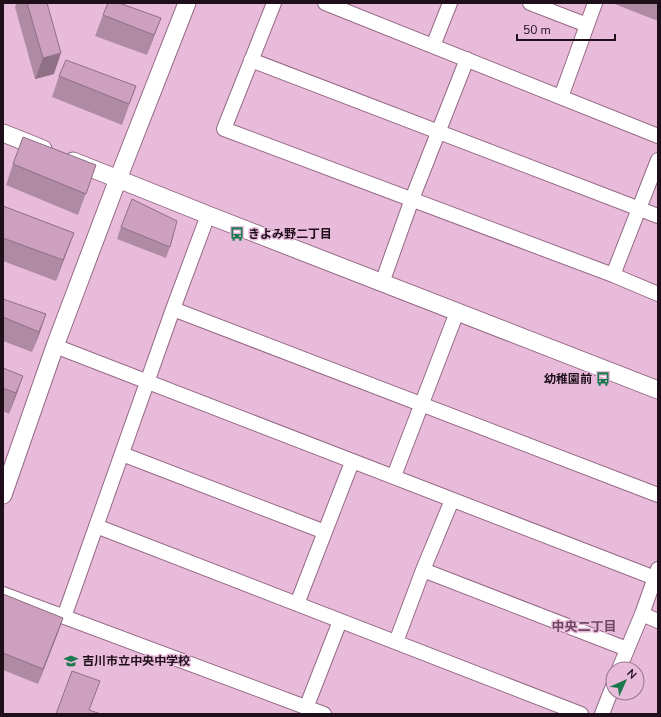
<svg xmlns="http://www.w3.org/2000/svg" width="661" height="717" viewBox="0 0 661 717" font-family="'Nunito Sans','Noto Sans JP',sans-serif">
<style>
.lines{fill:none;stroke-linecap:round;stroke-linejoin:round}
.minor-casing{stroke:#946a87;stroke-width:16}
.tertiary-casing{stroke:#946a87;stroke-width:19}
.minor{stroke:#fff;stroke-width:14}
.tertiary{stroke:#fff;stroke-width:17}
.wall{fill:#af8aa3}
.shaded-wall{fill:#8f7085}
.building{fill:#cca0be;stroke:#8f7085}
.labels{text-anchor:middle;stroke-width:3;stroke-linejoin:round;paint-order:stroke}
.poi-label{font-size:12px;font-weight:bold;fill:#1e0f1a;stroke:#e9bbda;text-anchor:start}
.neighbourhood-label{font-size:13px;font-weight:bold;fill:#6f4863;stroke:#e9bbda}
</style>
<rect width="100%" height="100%" fill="#e9bbda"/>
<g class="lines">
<defs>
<path id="minor" d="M 274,3 L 224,129 L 613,275 L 658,294
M 325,3 L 658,136
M 530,3 L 587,25
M 433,46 L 450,3
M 251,60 L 658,216
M 561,97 L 595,3
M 613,275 L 658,160
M 382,283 L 412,199 L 467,59
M 173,309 L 658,495
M 55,346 L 655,578
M 122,454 L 325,532
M 394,476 L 457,312
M 96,526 L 581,714
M 423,570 L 627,649
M 3,594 L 324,714
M 297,604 L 352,462
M 642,614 L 658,621
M 64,617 L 173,309 L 208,215
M 396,642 L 423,570 L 452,500
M 619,669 L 642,614 L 658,569
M 306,708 L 340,621
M 602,714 L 613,686"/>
<path id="tertiary" d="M 3,133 L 43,149
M 73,161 L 208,215 L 658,390
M 3,495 L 55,346 L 118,179 L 187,3"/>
</defs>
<use href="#minor" class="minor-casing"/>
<use href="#tertiary" class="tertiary-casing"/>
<use href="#minor" class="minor"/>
<use href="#tertiary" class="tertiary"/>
</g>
<path class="wall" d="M 17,3 L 47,3 L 54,74 L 35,79 L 15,7 Z
M 612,3 L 658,3 L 658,21 Z
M 103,15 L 161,18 L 147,55 L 95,36 Z
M 59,76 L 136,86 L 122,125 L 52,97 Z
M 13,164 L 96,165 L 78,215 L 6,185 Z
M 3,206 L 74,233 L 56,281 L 3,261 Z
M 121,227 L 170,247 L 166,258 L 117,239 Z
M 3,299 L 46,314 L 32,352 L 3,341 Z
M 3,368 L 23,376 L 9,414 L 3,411 Z
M 3,594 L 63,618 L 38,684 L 3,670 Z"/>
<path class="shaded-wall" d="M 161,18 L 153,39 L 147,55 L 154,35 Z
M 61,53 L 54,74 L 35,79 L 43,58 Z
M 74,233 L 66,254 L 56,281 L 63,260 Z
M 46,314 L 39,335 L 32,352 L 39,332 Z
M 23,376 L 16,396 L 9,414 L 16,393 Z
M 63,618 L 58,633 L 38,684 L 43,669 Z"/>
<path class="building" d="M 27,3 L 47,3 L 61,53 L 43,58 Z
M 108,3 L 119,3 L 161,18 L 154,35 L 103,15 Z
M 66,60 L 136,86 L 129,104 L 59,76 Z
M 23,137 L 96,165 L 86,194 L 13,164 Z
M 132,199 L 177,221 L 170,247 L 121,227 Z
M 3,206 L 74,233 L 63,260 L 3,238 Z
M 3,299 L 46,314 L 39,332 L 3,317 Z
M 3,368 L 23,376 L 16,393 L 3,388 Z
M 3,594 L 63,618 L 43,669 L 3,653 Z
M 72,671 L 100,681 L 89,710 L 101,714 L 56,714 Z"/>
<defs>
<symbol id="bus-bare" viewBox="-9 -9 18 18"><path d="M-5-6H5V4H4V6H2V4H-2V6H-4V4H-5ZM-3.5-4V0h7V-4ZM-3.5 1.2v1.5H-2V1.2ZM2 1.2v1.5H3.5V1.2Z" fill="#1c794f" stroke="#e9bbda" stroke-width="2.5" paint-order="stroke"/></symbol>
<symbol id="school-bare" viewBox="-9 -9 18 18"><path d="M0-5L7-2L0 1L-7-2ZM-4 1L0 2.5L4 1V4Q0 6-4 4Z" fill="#1c794f" stroke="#e9bbda" stroke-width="2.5" paint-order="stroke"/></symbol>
</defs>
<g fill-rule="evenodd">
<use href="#bus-bare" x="227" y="224" width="20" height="20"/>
<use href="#bus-bare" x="593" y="369" width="20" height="20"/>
<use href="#school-bare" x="61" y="651" width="20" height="20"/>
</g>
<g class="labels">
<g class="poi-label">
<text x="248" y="238">きよみ野二丁目</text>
<text x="592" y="383" text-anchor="end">幼稚園前</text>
<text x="82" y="665">吉川市立中央中学校</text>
</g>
<g class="neighbourhood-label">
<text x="584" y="631">中央二丁目</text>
</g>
</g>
<rect width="661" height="717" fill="none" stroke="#1e0f1a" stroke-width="8"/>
<g transform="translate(625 681) rotate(45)"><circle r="19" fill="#e9bbda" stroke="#98768d"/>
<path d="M0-3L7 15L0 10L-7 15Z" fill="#1c794f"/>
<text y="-6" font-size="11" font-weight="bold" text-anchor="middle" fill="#1e0f1a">N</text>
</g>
<path d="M517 34v6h98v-6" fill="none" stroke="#1e0f1a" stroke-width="2"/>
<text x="523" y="34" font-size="12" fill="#1e0f1a" stroke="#e9bbda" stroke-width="3" paint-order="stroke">50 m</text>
</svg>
